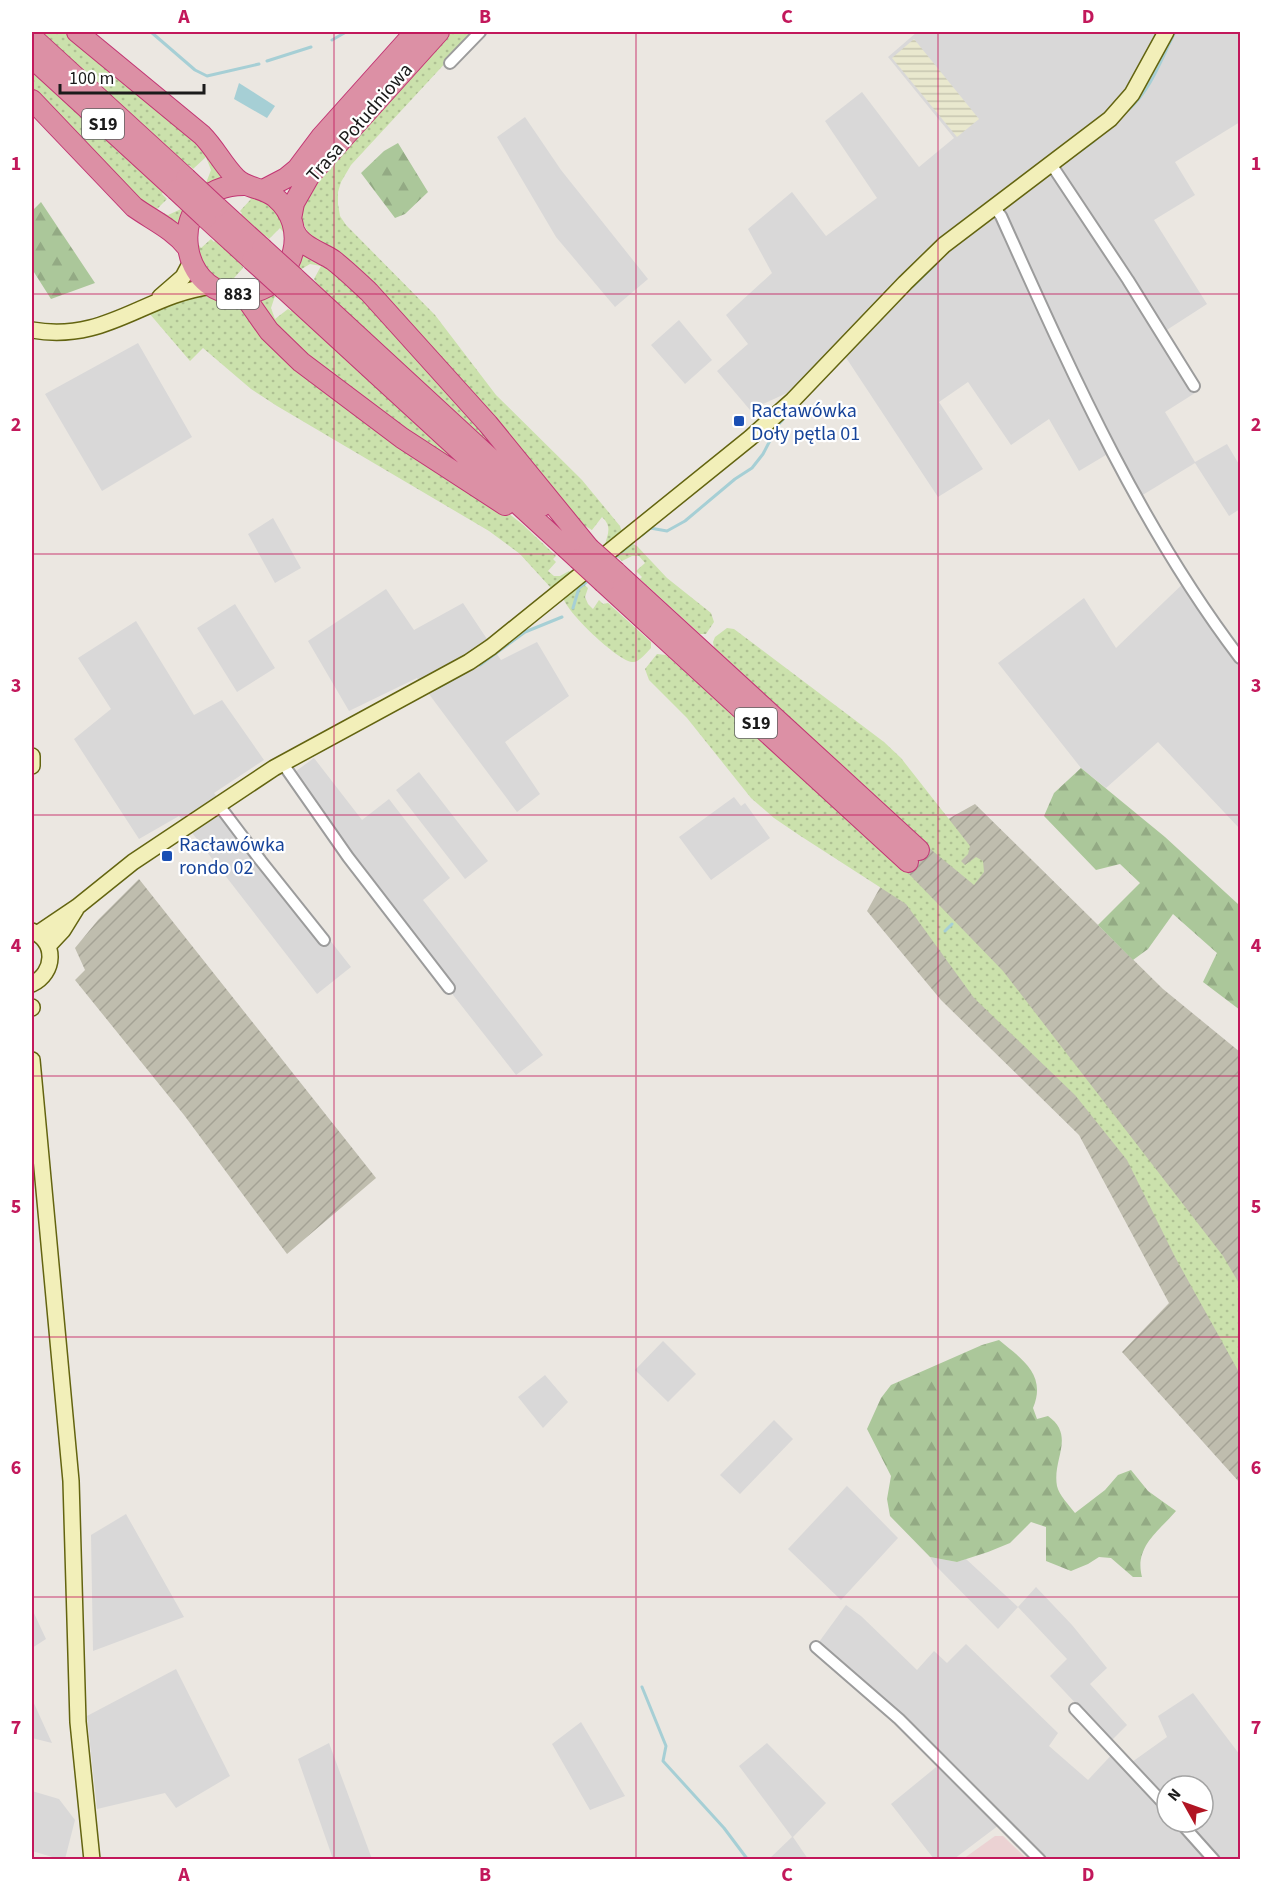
<svg xmlns="http://www.w3.org/2000/svg" width="1272" height="1891" viewBox="0 0 1272 1891" font-family="'Source Sans 3',sans-serif">
<style>
.residential{fill:#d9d8d8;fill-rule:evenodd}
.commercial{fill:#ebd2d3}
.construction{fill:url(#construction-furrows)}
.farmland{fill:url(#farmland-rules)}
.grass{fill:url(#grass-dots)}
.forest{fill:url(#forest-firs)}
.water{fill:#a6cfd5}
.lines{fill:none;stroke-linecap:round;stroke-linejoin:round}
.stream{stroke:#a6cfd5;stroke-width:3}
.street-casing{stroke:#9c9c9c;stroke-width:14}
.secondary-casing{stroke:#636410;stroke-width:18}
.highway-casing{stroke:#c23573;stroke-width:22}
.street{stroke:#fff;stroke-width:10}
.secondary{stroke:#f2efb9;stroke-width:15}
.highway{stroke:#dc90a5;stroke-width:20}
.highway-bridge-casing{stroke:#c23573;stroke-width:22;stroke-linecap:butt}
.highway-bridge{stroke:#dc90a5;stroke-width:20}
.grid{fill:none;stroke:#c2185b;stroke-width:1.5;stroke-opacity:0.55}
.transit-dot{fill:#1a4fb4;stroke:#fff;stroke-width:2}
.labels{text-anchor:middle;stroke-width:4.5;stroke-linejoin:round;paint-order:stroke}
.shield{fill:#fff;stroke:#5f5f5f;stroke-width:1.5}
.shield-label{font-size:18px;font-weight:bold;fill:#1b1b1b}
.street-label{font-size:20px;fill:#1b1b1b;stroke:#fff}
.transit-label{font-size:20px;fill:#164399;stroke:#fff;text-anchor:start}
.neatline{fill:none;stroke:#c2185b;stroke-width:2}
.grid-label{font-size:20px;text-anchor:middle;font-weight:bold;fill:#c2185b}
</style>
<defs>
<pattern id="construction-furrows" width="10" height="10" patternUnits="userSpaceOnUse" patternTransform="scale(1.5)"><rect width="10" height="10" fill="#bfbdae"/><path d="M-1 1l2-2M0 10L10 0M9 11l2-2" fill="none" stroke="#a4a295"/></pattern>
<pattern id="farmland-rules" width="6" height="5" patternUnits="userSpaceOnUse" patternTransform="scale(1.5)"><rect width="6" height="5" fill="#e9e8ce"/><path d="M0 2.5h6" fill="none" stroke="#c7c6b0"/></pattern>
<pattern id="grass-dots" width="8" height="8" patternUnits="userSpaceOnUse" patternTransform="scale(1.5)"><rect width="8" height="8" fill="#cbe1ac"/><path d="M2 2h.1M6 6h.1" fill="none" stroke="#aec093" stroke-width="1.8" stroke-linecap="round"/></pattern>
<pattern id="forest-firs" width="22" height="20" patternUnits="userSpaceOnUse" patternTransform="scale(1.5)"><rect width="22" height="20" fill="#abc79a"/><path d="M5 1l3.5 6h-7zM16 11l3.5 6h-7z" fill="#93aa84"/></pattern>
</defs>
<rect width="100%" height="100%" fill="#ebe7e1"/>
<path class="residential" d="M 917,32 L 1240,32 L 1240,122 L 1175,162 L 1195,195 L 1154,220 L 1207,304 L 1159,335 L 1195,393 L 1165,412 L 1195,462 L 1227,444 L 1240,466 L 1240,509 L 1229,516 L 1195,463 L 1141,496 L 1116,449 L 1079,471 L 1049,419 L 1011,445 L 968,382 L 939,402 L 983,469 L 938,497 L 837,344 L 787,393 L 750,410 L 717,371 L 748,344 L 726,315 L 772,273 L 748,229 L 792,192 L 826,236 L 877,198 L 825,121 L 862,92 L 919,167 L 954,138 L 888,57 Z
M 525,117 L 561,170 L 648,279 L 615,307 L 556,237 L 497,137 Z
M 679,320 L 712,360 L 685,384 L 651,345 Z
M 138,343 L 192,437 L 102,491 L 45,394 Z
M 273,518 L 301,568 L 275,583 L 248,534 Z
M 1191,576 L 1240,651 L 1240,829 L 1158,742 L 1106,788 L 1081,768 L 998,663 L 1084,598 L 1116,648 Z
M 386,589 L 414,630 L 463,603 L 501,660 L 537,642 L 569,696 L 505,742 L 540,794 L 517,812 L 417,678 L 349,711 L 308,641 Z
M 235,604 L 275,668 L 237,692 L 197,628 Z
M 136,621 L 194,715 L 222,700 L 264,760 L 214,793 L 351,967 L 317,994 L 179,816 L 139,839 L 74,739 L 111,709 L 78,658 Z
M 314,758 L 362,820 L 389,799 L 450,878 L 423,900 L 543,1055 L 516,1075 L 450,991 L 292,774 Z
M 419,772 L 488,861 L 465,879 L 396,790 Z
M 734,797 L 741,806 L 745,803 L 770,838 L 711,880 L 679,837 Z
M 663,1341 L 696,1374 L 668,1402 L 635,1370 Z
M 545,1375 L 568,1402 L 543,1428 L 518,1397 Z
M 774,1420 L 793,1439 L 740,1494 L 720,1475 Z
M 847,1486 L 898,1538 L 841,1600 L 788,1549 Z
M 126,1514 L 184,1617 L 93,1651 L 91,1535 Z
M 930,1557 L 957,1562 L 966,1559 L 1018,1607 L 1036,1587 L 1072,1625 L 1107,1668 L 1090,1684 L 1127,1725 L 1111,1741 L 1050,1676 L 1067,1659 L 1018,1607 L 998,1629 L 934,1564 Z
M 846,1605 L 861,1616 L 917,1670 L 934,1651 L 947,1663 L 966,1644 L 1058,1733 L 1049,1746 L 1088,1780 L 1118,1748 L 1132,1762 L 1167,1737 L 1158,1716 L 1193,1693 L 1240,1755 L 1240,1859 L 1048,1859 L 1007,1819 L 954,1859 L 934,1859 L 891,1804 L 946,1759 L 898,1712 L 819,1642 ZM 1167,1786 L 1203,1786 L 1203,1822 L 1167,1822 Z
M 32,1609 L 46,1639 L 32,1648 Z
M 176,1669 L 230,1776 L 176,1808 L 165,1793 L 97,1809 L 87,1716 Z
M 32,1699 L 52,1743 L 32,1738 Z
M 581,1722 L 625,1796 L 590,1810 L 552,1744 Z
M 329,1743 L 372,1859 L 333,1859 L 298,1759 Z
M 767,1743 L 826,1803 L 793,1837 L 808,1859 L 769,1859 L 792,1837 L 739,1766 Z
M 32,1791 L 59,1799 L 75,1820 L 65,1859 L 59,1859 L 32,1851 Z"/>
<path class="commercial" d="M 995,1836 L 1003,1836 L 1027,1859 L 963,1859 Z"/>
<path class="construction" d="M 975,804 L 1163,989 L 1240,1052 L 1240,1483 L 1122,1352 L 1169,1303 L 1079,1135 L 941,1000 L 867,911 L 887,875 L 932,828 Z
M 139,879 L 376,1178 L 287,1254 L 184,1115 L 75,980 L 85,970 L 75,948 L 98,920 Z"/>
<path class="farmland" d="M 914,39 L 979,119 L 957,137 L 892,58 Z"/>
<path class="grass" d="M 40,32 L 65,32 L 196,139 L 228,178 L 209,186 L 206,183 L 211,170 L 206,157 L 193,169 L 189,165 L 187,166 Z
M 446,32 L 474,32 L 351,165 L 341,182 L 338,192 L 338,204 L 340,216 L 346,225 L 435,315 L 496,395 L 582,480 L 620,526 L 622,532 L 605,545 C 607,535 613,527 602,517 L 592,530 L 585,526 L 583,527 L 310,236 L 301,219 L 302,199 Z
M 32,70 L 163,192 L 162,194 L 167,199 L 156,210 L 168,215 L 181,209 L 185,213 L 180,229 L 150,212 L 32,92 Z
M 235,193 C 270,191 294,222 284,255 L 282,253 C 287,244 287,236 280,228 L 269,239 L 266,236 L 265,238 L 240,215 L 242,213 L 240,211 L 251,199 C 241,191 233,193 223,200 L 220,197 Z
M 197,223 L 199,226 C 195,233 196,241 201,248 L 211,239 L 214,242 L 216,240 L 242,265 L 243,268 L 234,278 L 244,283 L 257,279 L 259,281 L 234,285 L 214,277 L 196,253 Z
M 301,250 L 350,282 L 517,471 L 315,284 L 316,282 L 314,279 L 321,266 L 310,264 L 300,270 L 296,266 Z
M 209,292 L 241,304 L 522,524 L 556,556 L 553,559 L 556,562 L 548,571 L 554,576 L 560,576 L 569,571 L 571,573 L 553,588 L 551,588 L 520,554 L 489,531 L 277,406 L 251,389 L 203,348 L 190,361 L 149,313 L 187,296 Z
M 272,292 L 275,296 L 271,308 L 275,319 L 288,309 L 291,311 L 292,309 L 479,482 L 295,350 L 257,299 Z
M 631,543 L 637,546 L 667,578 L 711,613 L 714,622 L 706,634 L 700,634 L 640,579 L 642,577 L 636,571 L 645,563 L 639,556 L 632,556 L 622,561 L 614,554 Z
M 580,581 L 588,588 L 585,597 L 588,604 L 593,609 L 599,600 L 603,604 L 608,603 L 651,642 L 651,648 C 646,653 639,663 632,662 C 618,661 565,611 563,597 Z
M 727,628 L 734,629 L 884,742 L 901,758 L 970,846 L 968,854 L 961,861 L 965,865 L 976,857 L 983,861 L 984,872 L 974,885 L 934,852 L 714,647 L 713,642 L 715,637 Z
M 657,654 L 666,655 L 908,873 L 1003,971 L 1223,1256 L 1240,1285 L 1240,1374 L 1175,1257 L 1127,1160 L 1075,1095 L 974,998 L 906,904 L 799,835 L 774,818 L 751,798 L 687,718 L 649,680 L 645,669 Z"/>
<path class="forest" d="M 398,143 L 428,192 L 405,214 L 395,218 L 361,173 L 384,151 Z
M 41,202 L 95,283 L 51,299 L 32,269 L 32,211 Z
M 1081,768 L 1165,837 L 1238,904 L 1240,905 L 1240,1010 L 1203,982 L 1217,953 L 1173,914 L 1148,949 L 1133,960 L 1098,925 L 1140,883 L 1120,864 L 1096,870 L 1044,816 L 1054,793 Z
M 999,1340 C 1022,1359 1047,1375 1033,1408 L 1037,1419 L 1048,1416 C 1076,1436 1052,1459 1057,1486 C 1059,1495 1069,1505 1075,1513 L 1105,1490 L 1118,1475 L 1131,1470 L 1148,1491 L 1176,1511 C 1158,1532 1134,1547 1142,1577 L 1133,1577 L 1111,1558 L 1099,1557 L 1088,1564 L 1071,1571 L 1046,1561 L 1046,1527 L 1031,1522 L 1010,1543 L 988,1552 L 957,1562 L 930,1557 L 890,1516 L 887,1499 L 891,1476 L 867,1429 L 881,1398 L 891,1385 L 982,1345 Z"/>
<path class="water" d="M 239,83 L 275,106 L 267,118 L 234,99 Z"/>
<g class="lines">
<path class="stream" d="M 151,32 L 195,70 L 207,76 L 259,64
M 332,40 L 346,32
M 267,61 L 311,47
M 1128,110 C 1151,90 1161,59 1175,32
M 1080,151 L 1094,141
M 913,286 L 938,262
M 642,535 L 650,528 L 667,531 L 685,521 L 735,479 L 752,468 L 763,454 L 778,425 L 788,414
M 612,560 L 631,544
M 573,608 L 579,588 L 589,580
M 480,665 L 525,632 L 562,617
M 439,687 L 466,672
M 945,931 L 952,924
M 642,1687 L 666,1746 L 663,1761 L 724,1828 L 748,1860"/>
<defs>
<path id="street" d="M 450,63 L 480,32
M 1051,164 L 1128,280 L 1194,386
M 994,207 L 1001,216 C 1070,369 1138,524 1240,658
M 283,764 L 348,857 L 449,988
M 218,804 L 261,861 L 324,940
M 816,1647 L 899,1719 L 1040,1860
M 1075,1709 L 1167,1807
M 1180,1822 L 1214,1860"/>
<path id="secondary" d="M 160,297 L 183,277 L 191,262
M 32,330 C 106,343 144,295 212,286
M 32,756 L 32,766
M 32,931 C 57,942 55,973 32,984
M 37,934 L 77,907 L 133,862 L 274,768 L 469,662 L 491,647 L 750,438 L 793,400 L 905,283 L 944,245 L 1110,119 L 1132,94 L 1166,32
M 48,946 L 63,930 L 76,909
M 32,1007 L 32,1008
M 32,1060 L 71,1481 L 78,1722 L 92,1860"/>
<path id="highway" d="M 77,32 L 202,135 C 215,148 223,165 236,178 C 246,189 264,187 276,198 C 309,226 296,281 254,292 C 177,312 158,185 244,185
M 32,37 L 186,178
M 32,58 L 176,190
M 32,100 L 134,207 C 152,220 173,229 187,247
M 263,190 L 286,178 L 297,169 L 321,137 L 415,32
M 217,207 L 262,248
M 206,218 L 252,260
M 291,219 L 294,203 L 310,175 L 439,32
M 295,232 C 301,246 321,252 333,260 C 346,270 357,281 369,292 L 488,424 L 589,548
M 294,277 L 542,506
M 284,289 L 578,559
M 243,294 L 269,331 L 301,362 L 402,438 L 505,505
M 616,572 L 919,850
M 604,583 L 908,862"/>
</defs>
<use href="#street" class="street-casing"/>
<use href="#secondary" class="secondary-casing"/>
<use href="#highway" class="highway-casing"/>
<use href="#street" class="street"/>
<use href="#secondary" class="secondary"/>
<use href="#highway" class="highway"/>
<defs>
<path id="highway-bridge" d="M 186,178 L 217,207
M 176,190 L 206,218
M 262,248 L 294,277
M 252,260 L 284,289
M 589,548 L 616,572
M 578,559 L 604,583"/>
</defs>
<use href="#highway-bridge" class="highway-bridge-casing"/>
<use href="#highway-bridge" class="highway-bridge"/>
</g>
<path class="grid" d="M 334,32 L 334,1860M 636,32 L 636,1860M 938,32 L 938,1860M 32,294 L 1240,294M 32,554 L 1240,554M 32,815 L 1240,815M 32,1076 L 1240,1076M 32,1337 L 1240,1337M 32,1597 L 1240,1597"/>
<g class="transit-dot">
<rect x="733" y="415" width="12" height="12" rx="3"/>
<rect x="161" y="850" width="12" height="12" rx="3"/>
</g>
<g class="labels">
<g class="shield">
<rect x="82" y="109" width="42" height="30" rx="4.5"/>
<rect x="217" y="279" width="42" height="30" rx="4.5"/>
<rect x="735" y="708" width="42" height="30" rx="4.5"/>
</g>
<g class="shield-label">
<text x="103" y="130">S19</text>
<text x="238" y="300">883</text>
<text x="756" y="729">S19</text>
</g>
<g class="street-label">
<text transform="translate(359 122) rotate(-49)" y="7">Trasa Południowa</text>
</g>
<g class="transit-label">
<text x="751" y="417">Racławówka<tspan x="751" dy="23">Doły pętla 01</tspan></text>
<text x="179" y="851">Racławówka<tspan x="179" dy="23">rondo 02</tspan></text>
</g>
</g>
<rect width="1272" height="1891" fill="none" stroke="#ffffff" stroke-width="66"/>
<g transform="translate(1185 1804) rotate(310)"><circle r="28" fill="#ffffff" stroke="#a4a4a4" stroke-width="1.5"/>
<path d="M0-4.5L10 22L0 15L-10 22Z" fill="#b11523"/>
<text y="-9" font-size="16" font-weight="bold" text-anchor="middle" fill="#1b1b1b">N</text>
</g>
<path d="M60 84v9h144v-9" fill="none" stroke="#1b1b1b" stroke-width="3"/>
<text x="69" y="84" font-size="18" fill="#1b1b1b" stroke="#ffffff" stroke-width="4.5" paint-order="stroke">100 m</text>
<rect x="33" y="33" width="1206" height="1825" class="neatline"/>
<g class="grid-label">
<text x="184" y="23">A</text>
<text x="485" y="23">B</text>
<text x="787" y="23">C</text>
<text x="1088" y="23">D</text>
<text x="16" y="170">1</text>
<text x="1256" y="170">1</text>
<text x="16" y="431">2</text>
<text x="1256" y="431">2</text>
<text x="16" y="692">3</text>
<text x="1256" y="692">3</text>
<text x="16" y="952">4</text>
<text x="1256" y="952">4</text>
<text x="16" y="1213">5</text>
<text x="1256" y="1213">5</text>
<text x="16" y="1474">6</text>
<text x="1256" y="1474">6</text>
<text x="16" y="1734">7</text>
<text x="1256" y="1734">7</text>
<text x="184" y="1881">A</text>
<text x="485" y="1881">B</text>
<text x="787" y="1881">C</text>
<text x="1088" y="1881">D</text>
</g>
</svg>
